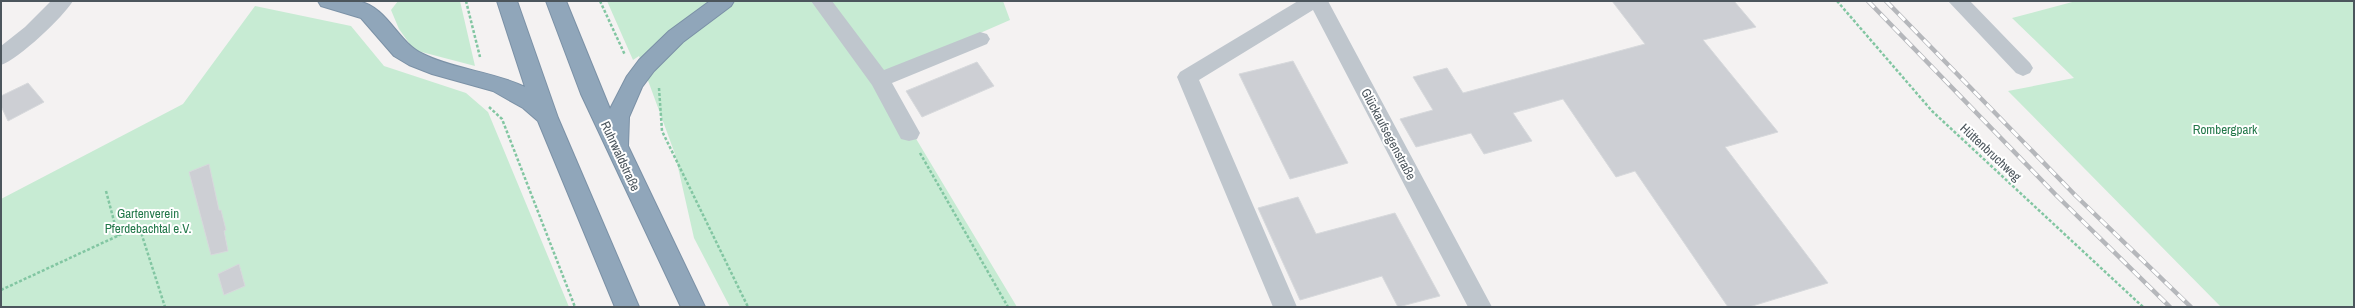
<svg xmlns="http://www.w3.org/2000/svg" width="2355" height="308" viewBox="0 0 2355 308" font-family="'Archivo Narrow',sans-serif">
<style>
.green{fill:#c7ebd3}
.building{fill:#cdcfd4;stroke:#d7d9dc}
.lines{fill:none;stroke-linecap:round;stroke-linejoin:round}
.highway-casing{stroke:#7b91a6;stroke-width:2}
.path{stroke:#82c6a2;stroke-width:2.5;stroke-dasharray:3 2;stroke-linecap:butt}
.minor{fill:#bfc6cd;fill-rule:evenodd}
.highway{fill:#90a6ba;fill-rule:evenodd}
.rail-casing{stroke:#b5b7bb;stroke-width:4.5}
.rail{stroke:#fff;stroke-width:3;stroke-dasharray:9;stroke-linecap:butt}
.labels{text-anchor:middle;stroke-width:4;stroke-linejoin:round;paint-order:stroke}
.park-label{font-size:13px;fill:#23784a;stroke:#fff}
.street-label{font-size:13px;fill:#4c565d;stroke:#fff}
</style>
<rect width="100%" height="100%" fill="#f4f2f2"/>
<path class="green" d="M 398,1 L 460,1 L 475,66 L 414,50 L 399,29 L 391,10 Z
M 607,1 L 1003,1 L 1010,20 L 879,77 L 1017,307 L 730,307 L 694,238 L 675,154 L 639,56 L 633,60 Z
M 2076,1 L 2354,1 L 2354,307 L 2221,307 L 2008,91 L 2074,78 L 2012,18 Z
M 255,6 L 351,26 L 384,66 L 466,93 L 488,112 L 569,307 L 1,307 L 1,199 L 183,104 Z"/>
<path class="building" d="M 1612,1 L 1734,1 L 1756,27 L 1703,40 L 1778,132 L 1725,147 L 1828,283 L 1749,307 L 1728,307 L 1635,171 L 1616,177 L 1563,99 L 1513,113 L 1532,141 L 1484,154 L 1471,133 L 1416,147 L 1400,119 L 1433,110 L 1413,77 L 1447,68 L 1463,93 L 1645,44 Z
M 1293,61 L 1348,163 L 1290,179 L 1239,74 Z
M 977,62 L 994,86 L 922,117 L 906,91 Z
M 28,83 L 44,102 L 8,121 L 1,106 L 1,96 Z
M 209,164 L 219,210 L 221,210 L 226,230 L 224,231 L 228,251 L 211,255 L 189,172 Z
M 1298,197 L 1316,234 L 1395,213 L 1440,296 L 1398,307 L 1382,276 L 1300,300 L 1258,208 Z
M 239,264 L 245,286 L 224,295 L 218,274 Z"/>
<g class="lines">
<defs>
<path id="highway" d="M 318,1 C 331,1 345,0 358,1 C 388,7 397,42 423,54 C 455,70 492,71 525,87 L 497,1 L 517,1 L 558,118 L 639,307 L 615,307 L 538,121 L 523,108 L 493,91 L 432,74 L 409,65 L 394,56 L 361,18 L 321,6 Z
M 546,1 L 566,1 L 610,109 L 627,76 L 639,60 L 669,31 L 710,1 L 734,1 L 731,6 L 683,42 L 654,71 L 642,87 L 629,117 L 628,146 L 705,307 L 681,307 L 581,94 Z"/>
</defs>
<use href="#highway" class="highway-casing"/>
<path class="path" d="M 466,1 L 480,57
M 600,1 L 625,55
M 1837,1 L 1932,111 L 2143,307
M 659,88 L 662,131 L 748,307
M 489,107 L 502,119 L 575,307
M 920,153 L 1008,307
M 106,191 L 118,236
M 1,290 L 139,226 L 165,307"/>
<path class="minor" d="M 51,1 L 73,1 C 63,17 19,59 1,65 L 1,46 L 25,27 Z
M 811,1 L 832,1 L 884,70 L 980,32 L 987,34 L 990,39 L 987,44 L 892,83 L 920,133 L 917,139 L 909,141 L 901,139 L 872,85 Z
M 1298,1 L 1328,1 L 1492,307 L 1468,307 L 1313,10 L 1199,80 L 1297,307 L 1273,307 L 1177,77 L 1180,72 Z
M 1948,1 L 1970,1 L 2030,63 L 2033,68 L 2030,73 L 2023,76 L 2016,73 Z"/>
<use href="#highway" class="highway"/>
<defs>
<path id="rail" d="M 1868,1 L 2056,195 L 2170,307
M 1886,1 L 2076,196 L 2191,307"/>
</defs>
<use href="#rail" class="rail-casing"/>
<use href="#rail" class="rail"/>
</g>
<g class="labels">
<g class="park-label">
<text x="2225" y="134">Rombergpark</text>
<text x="148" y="218">Gartenverein<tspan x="148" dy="15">Pferdebachtal e.V.</tspan></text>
</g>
<g class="street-label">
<text transform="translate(1389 134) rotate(62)" y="5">Glückaufsegenstraße</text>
<text transform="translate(1991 152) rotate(43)" y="5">Hüttenbruchweg</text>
<text transform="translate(621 156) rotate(65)" y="5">Ruhrwaldstraße</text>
</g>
</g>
<rect width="2355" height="308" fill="none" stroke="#4c565d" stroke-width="4"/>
</svg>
